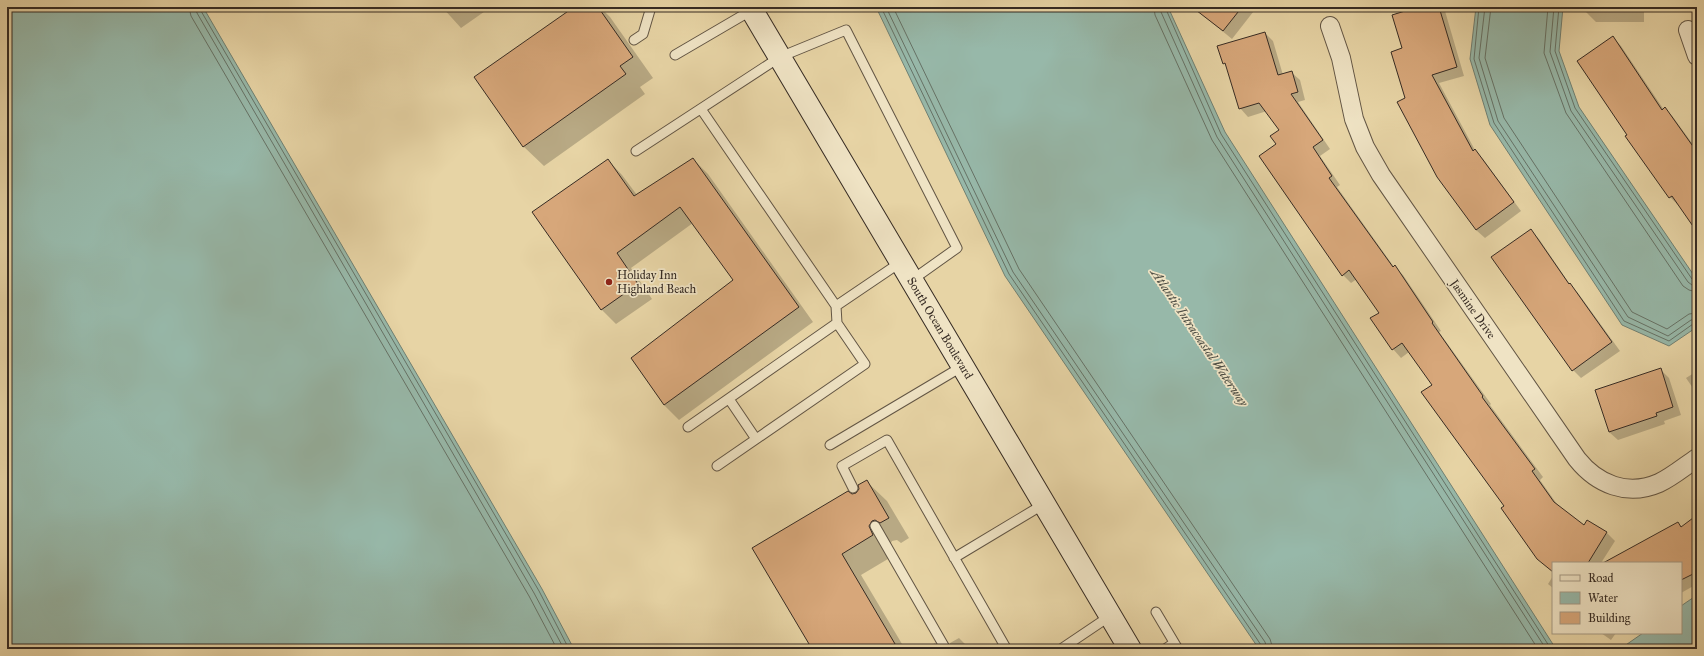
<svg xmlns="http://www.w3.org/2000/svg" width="1704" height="656" viewBox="0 0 1704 656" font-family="'IM FELL Great Primer',serif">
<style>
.water{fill:#97b8a9;stroke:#708073}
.shadow{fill:#0003}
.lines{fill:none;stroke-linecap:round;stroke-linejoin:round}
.shore{stroke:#667266;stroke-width:1}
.building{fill:#d7a77a;stroke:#362b23}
.lane-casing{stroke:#625544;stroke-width:11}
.street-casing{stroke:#625544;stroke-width:20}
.secondary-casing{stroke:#362b23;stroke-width:24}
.lane{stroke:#efe3c4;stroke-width:9}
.street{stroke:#efe3c4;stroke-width:18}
.secondary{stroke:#efe3c4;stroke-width:22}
.poi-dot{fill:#8f2418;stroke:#efe3c4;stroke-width:1.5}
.labels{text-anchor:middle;stroke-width:3.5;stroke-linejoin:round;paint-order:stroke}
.poi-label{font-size:12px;fill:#362b23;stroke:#efe3c4;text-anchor:start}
.street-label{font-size:12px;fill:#362b23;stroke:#efe3c4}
.water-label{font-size:13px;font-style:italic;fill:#4e4e44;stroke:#efe3c4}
</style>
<rect width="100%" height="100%" fill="#e7d4a5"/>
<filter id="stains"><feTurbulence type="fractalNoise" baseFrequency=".005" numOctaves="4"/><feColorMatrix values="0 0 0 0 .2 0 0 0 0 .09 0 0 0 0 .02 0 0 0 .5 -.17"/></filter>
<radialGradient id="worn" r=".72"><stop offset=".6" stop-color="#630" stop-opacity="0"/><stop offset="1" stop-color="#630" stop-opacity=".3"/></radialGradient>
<path class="water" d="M 7,7 L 203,7 L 542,589 L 574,649 L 7,649 Z
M 876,7 L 1168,7 L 1225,132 L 1556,649 L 1259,649 L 1005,276 Z
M 1476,7 L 1563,7 L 1559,51 L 1579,107 L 1695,277 L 1697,283 L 1697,327 L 1669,346 L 1622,325 L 1490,125 L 1470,59 Z
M 1697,595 L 1697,649 L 1620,649 L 1643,633 L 1681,633 L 1681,606 Z"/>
<path class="shadow" d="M 442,7 L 491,7 L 461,28 Z
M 575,7 L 600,7 L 610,17 L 653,78 L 640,87 L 645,94 L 544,166 L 523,146 Z
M 1193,7 L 1257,7 L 1232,39 Z
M 1421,7 L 1441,7 L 1445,11 L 1464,76 L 1439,83 L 1476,152 L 1483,159 L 1521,211 L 1485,238 L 1476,230 L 1406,98 L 1403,49 Z
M 1585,7 L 1644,7 L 1644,22 L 1596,22 L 1585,11 Z
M 1265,33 L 1273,41 L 1283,75 L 1291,72 L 1300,80 L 1305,100 L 1298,102 L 1330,149 L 1320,156 L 1340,185 L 1337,187 L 1394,267 L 1403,275 L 1441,331 L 1439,332 L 1491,404 L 1490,405 L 1543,477 L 1540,480 L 1559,507 L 1584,526 L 1587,521 L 1607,533 L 1615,541 L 1601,563 L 1553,563 L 1553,572 L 1537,558 L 1433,385 L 1409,352 L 1401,358 L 1393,349 L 1372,318 L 1380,313 L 1357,279 L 1351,283 L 1343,275 L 1277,144 L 1280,130 L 1267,111 L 1248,117 L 1240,108 L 1228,68 L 1224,63 Z
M 1613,38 L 1621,46 L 1664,110 L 1665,109 L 1673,117 L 1697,150 L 1697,227 L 1680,204 L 1678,205 L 1670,197 L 1628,135 Z
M 693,159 L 708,174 L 813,322 L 679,420 L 664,405 L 632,359 L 735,281 L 693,223 L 631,268 L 652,299 L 616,324 L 602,310 L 533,212 L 608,160 L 622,175 L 637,195 Z
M 1531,231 L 1539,239 L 1571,286 L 1578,293 L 1620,351 L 1581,378 L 1573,370 Z
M 1660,369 L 1669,378 L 1681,415 L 1664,421 L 1665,424 L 1618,440 L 1609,432 Z
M 1697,371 L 1697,394 L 1686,378 Z
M 866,481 L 887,501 L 909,538 L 901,543 L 897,540 L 892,541 L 889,547 L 893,556 L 861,575 L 905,649 L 813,649 L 852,495 L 857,494 Z
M 1697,516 L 1697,584 L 1681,593 L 1681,563 L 1605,563 L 1678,523 L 1682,527 Z
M 1553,576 L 1553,588 L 1548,584 Z
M 1601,633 L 1616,633 L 1611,640 Z
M 959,638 L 970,649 L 950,649 L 950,643 Z
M 935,643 L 940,649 L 925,649 Z"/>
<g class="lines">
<path class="shore" d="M 189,7 L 191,16 L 529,596 L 557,649
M 195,7 L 197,13 L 534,593 L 564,649
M 200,7 L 201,11 L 539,591 L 569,649
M 881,7 L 1009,274 L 1261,645 L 1262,649
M 886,7 L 1013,272 L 1265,642 L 1267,649
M 893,7 L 1019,269 L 1270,639 L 1273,649
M 1154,7 L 1155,15 L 1212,140 L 1538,649
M 1160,7 L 1161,12 L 1217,137 L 1546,649
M 1165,7 L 1221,134 L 1551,649
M 1479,7 L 1474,59 L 1494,123 L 1624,321 L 1669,341 L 1693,324 L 1697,324
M 1485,7 L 1479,58 L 1498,121 L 1628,317 L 1668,336 L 1691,320 L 1697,319
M 1491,7 L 1485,58 L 1504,118 L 1632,312 L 1667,329 L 1689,314 L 1697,313
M 1548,7 L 1544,53 L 1566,113 L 1683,286 L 1689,290 L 1697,292
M 1554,7 L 1550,52 L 1571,111 L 1688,282 L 1692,285 L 1697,286
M 1559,7 L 1555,51 L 1575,108 L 1692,279 L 1697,281"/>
</g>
<path class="building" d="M 574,7 L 598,7 L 633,57 L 620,66 L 626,74 L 523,147 L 474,77 Z
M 1192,7 L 1242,7 L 1223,31 Z
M 1418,7 L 1439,7 L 1457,67 L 1432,75 L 1473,151 L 1475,149 L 1514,202 L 1476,230 L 1437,177 L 1397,102 L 1405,98 L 1391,52 L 1402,48 L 1392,15 Z
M 1265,32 L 1278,75 L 1292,71 L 1298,92 L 1291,94 L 1323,140 L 1313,147 L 1332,176 L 1329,178 L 1393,267 L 1395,265 L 1433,322 L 1432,323 L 1483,396 L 1482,397 L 1535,469 L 1532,471 L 1554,502 L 1584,525 L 1587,520 L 1607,532 L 1588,563 L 1553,563 L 1553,572 L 1537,559 L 1501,508 L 1504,506 L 1421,392 L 1432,385 L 1402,343 L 1392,350 L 1370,318 L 1379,313 L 1349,270 L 1342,276 L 1259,156 L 1276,144 L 1270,136 L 1279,130 L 1259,103 L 1239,109 L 1225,63 L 1223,64 L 1217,46 Z
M 1613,36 L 1662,110 L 1665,107 L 1697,152 L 1697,232 L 1672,196 L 1669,198 L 1625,136 L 1627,135 L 1577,61 Z
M 693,158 L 799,307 L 664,405 L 631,358 L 733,280 L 680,207 L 617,253 L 638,284 L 601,310 L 532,212 L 608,159 L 634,196 Z
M 1531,229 L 1569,284 L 1570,283 L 1612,342 L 1572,371 L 1491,257 Z
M 1661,368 L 1673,407 L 1656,413 L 1657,416 L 1609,432 L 1595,390 Z
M 867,480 L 889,518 L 880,523 L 875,520 L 872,521 L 869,526 L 873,535 L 842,554 L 898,649 L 812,649 L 752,548 L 848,491 L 852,494 L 856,493 L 859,489 L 858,485 Z
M 1697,515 L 1697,572 L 1681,580 L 1681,563 L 1603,563 L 1678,522 L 1681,527 Z"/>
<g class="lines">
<defs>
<path id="lane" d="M 634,40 L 643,34 L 651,7
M 675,55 L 752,10
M 701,109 L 836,306 L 837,323 L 865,364 L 717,466
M 636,151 L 780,57 L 846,30 L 957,248 L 912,280
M 836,306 L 901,262
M 729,399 L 756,439
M 688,427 L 837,323
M 830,445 L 963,366
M 853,488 L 842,466 L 887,440 L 1006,648 L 1004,649
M 875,526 L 944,646
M 954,558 L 1044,504
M 1156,612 L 1178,649
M 1061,649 L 1110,616
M 1165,649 L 1174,643"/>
<path id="street" d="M 1330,26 L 1341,58 L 1354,119 L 1365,147 L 1381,175 L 1577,459 C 1597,484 1627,497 1659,483 C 1672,477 1685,466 1697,458
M 1688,30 L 1697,56"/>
<path id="secondary" d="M 750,7 L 1130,649"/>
</defs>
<use href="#lane" class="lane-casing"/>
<use href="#street" class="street-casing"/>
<use href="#secondary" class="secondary-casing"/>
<use href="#lane" class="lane"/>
<use href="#street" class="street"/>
<use href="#secondary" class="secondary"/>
</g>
<circle class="poi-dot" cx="609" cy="282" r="4"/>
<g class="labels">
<g class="poi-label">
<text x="617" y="279">Holiday Inn<tspan x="617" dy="14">Highland Beach</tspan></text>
</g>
<g class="street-label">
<text transform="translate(1473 309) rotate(55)" y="4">Jasmine Drive</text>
<text transform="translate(940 328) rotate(59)" y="4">South Ocean Boulevard</text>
</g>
<g class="water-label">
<text transform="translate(1200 337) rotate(56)" y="5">Atlantic Intracoastal Waterway</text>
</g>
</g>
<rect width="1704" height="656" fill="none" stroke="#e7d4a5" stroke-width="24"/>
<rect x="8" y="8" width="1688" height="640" fill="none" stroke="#362b23" stroke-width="2"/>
<rect x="12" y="12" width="1680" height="632" fill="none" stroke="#362b23"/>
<rect x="1552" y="562" width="130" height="72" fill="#efe3c4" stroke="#a59984"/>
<rect x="1560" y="575" width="20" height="6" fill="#efe3c4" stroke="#a59984"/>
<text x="1588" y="582" font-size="12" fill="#362b23">Road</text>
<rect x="1560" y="592" width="20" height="12" fill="#97b8a9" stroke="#a59984"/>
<text x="1588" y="602" font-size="12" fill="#362b23">Water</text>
<rect x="1560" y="612" width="20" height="12" fill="#d7a77a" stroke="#a59984"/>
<text x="1588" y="622" font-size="12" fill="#362b23">Building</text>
<rect width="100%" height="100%" filter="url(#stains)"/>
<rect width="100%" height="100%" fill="url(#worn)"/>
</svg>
